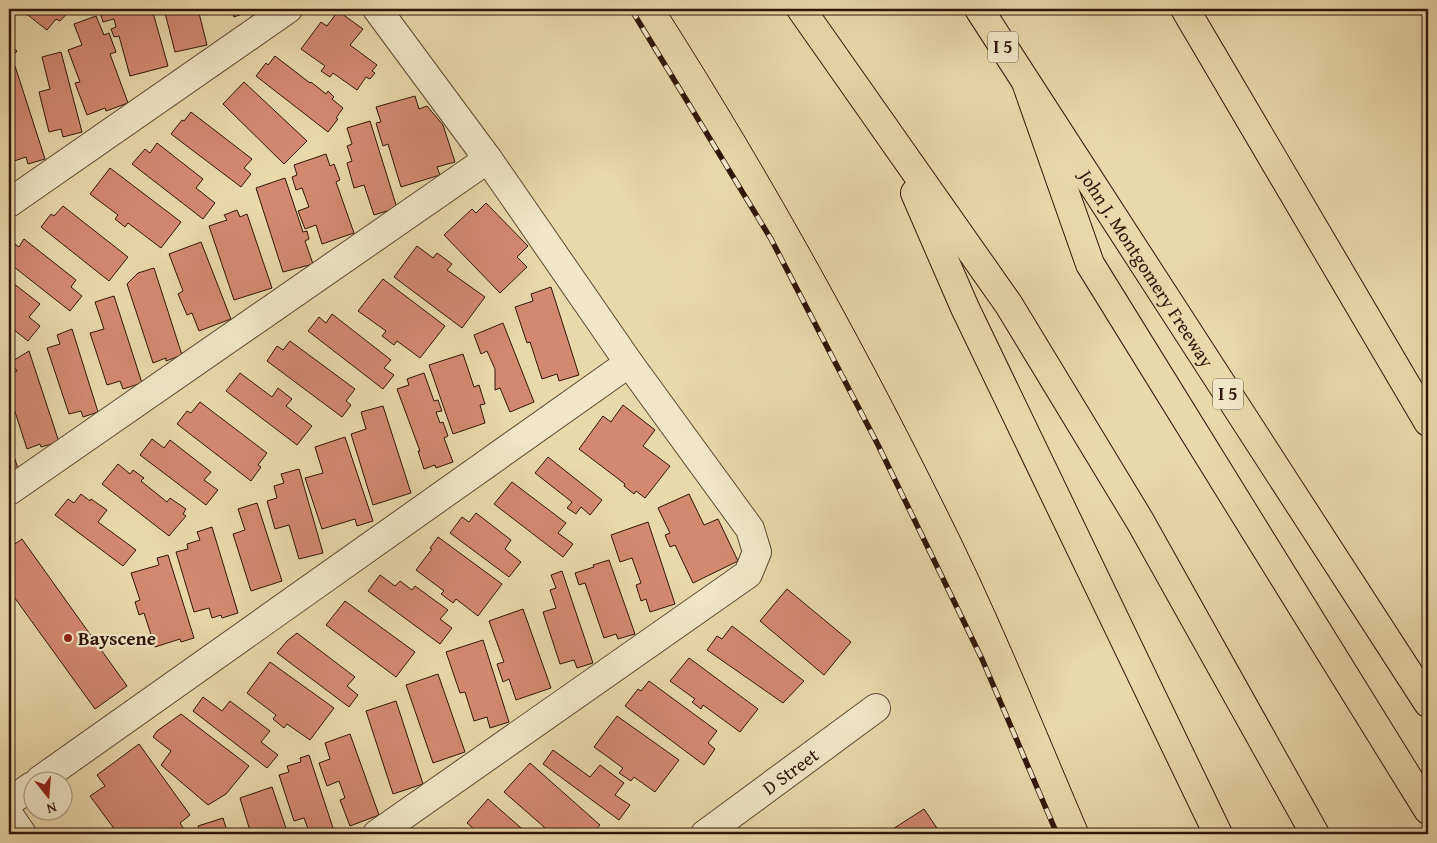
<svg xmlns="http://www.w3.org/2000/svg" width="1437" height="843" viewBox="0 0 1437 843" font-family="'Gentium Book Plus',serif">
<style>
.building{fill:#d28970;stroke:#31150a}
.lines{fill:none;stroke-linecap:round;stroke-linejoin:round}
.minor-casing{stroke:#5f4632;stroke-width:30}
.motorway-casing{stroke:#31150a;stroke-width:30}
.minor{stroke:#f1e6c8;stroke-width:28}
.motorway{stroke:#e9d8aa;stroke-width:28}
.tram{stroke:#31150a;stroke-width:1}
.rail-casing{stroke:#31150a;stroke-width:5.5}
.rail{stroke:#f1e6c8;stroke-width:4;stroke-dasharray:11;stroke-linecap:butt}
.poi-dot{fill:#8f2418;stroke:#f1e6c8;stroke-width:2}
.labels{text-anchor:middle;stroke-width:4.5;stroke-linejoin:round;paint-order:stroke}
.shield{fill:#f1e6c8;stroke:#6b5443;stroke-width:1}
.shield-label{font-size:18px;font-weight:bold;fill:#31150a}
.street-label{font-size:19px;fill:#31150a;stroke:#f1e6c8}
.poi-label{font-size:19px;font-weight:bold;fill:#31150a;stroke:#f1e6c8;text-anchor:start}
</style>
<rect width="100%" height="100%" fill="#e9d8aa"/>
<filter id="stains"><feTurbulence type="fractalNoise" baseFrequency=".004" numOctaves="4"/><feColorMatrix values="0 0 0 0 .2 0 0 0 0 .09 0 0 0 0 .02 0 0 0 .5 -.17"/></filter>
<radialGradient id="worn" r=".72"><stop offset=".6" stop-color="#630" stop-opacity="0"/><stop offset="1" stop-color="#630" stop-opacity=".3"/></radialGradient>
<path class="building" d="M 20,9 L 71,9 L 60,21 L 56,19 L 47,30 Z
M 99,9 L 152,9 L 168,66 L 130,76 L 119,36 L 114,37 L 111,29 L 116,27 L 114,19 L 103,22 Z
M 164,9 L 198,9 L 207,45 L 175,52 Z
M 231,9 L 249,9 L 250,11 L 234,17 Z
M 338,11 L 363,29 L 350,45 L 377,65 L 372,71 L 375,73 L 370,79 L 366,77 L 357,90 L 333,73 L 330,77 L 321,71 L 325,66 L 301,49 L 321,22 L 327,26 Z
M 96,16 L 104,35 L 109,33 L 116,52 L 110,54 L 128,103 L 106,111 L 105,108 L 87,115 L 75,83 L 80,82 L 68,50 L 82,45 L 74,24 Z
M 9,45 L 17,51 L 9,61 Z
M 61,52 L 82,132 L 63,137 L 61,129 L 49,132 L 39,92 L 50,89 L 42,57 Z
M 275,56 L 310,83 L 311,82 L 326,94 L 328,91 L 334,97 L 332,99 L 343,108 L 336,118 L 338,119 L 328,132 L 256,76 L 266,63 L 268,65 Z
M 15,66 L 45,159 L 28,164 L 26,157 L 14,161 L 9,144 L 9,68 Z
M 244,82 L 307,141 L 284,164 L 223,104 Z
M 415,96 L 419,109 L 427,106 L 443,125 L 455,162 L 437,167 L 440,175 L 401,187 L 388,144 L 383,146 L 376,123 L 381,122 L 376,107 Z
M 191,112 L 252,159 L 244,168 L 251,174 L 241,187 L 171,134 L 182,120 L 184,121 Z
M 370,121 L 397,208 L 374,215 L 364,185 L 354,188 L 347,163 L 352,161 L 347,146 L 352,144 L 347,128 Z
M 157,143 L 203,179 L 196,188 L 215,203 L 203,219 L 132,164 L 145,149 L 150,153 Z
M 326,154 L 330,166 L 334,164 L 340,180 L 336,182 L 354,233 L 322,244 L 316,225 L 305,229 L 298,211 L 309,207 L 302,188 L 296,190 L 292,177 L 297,175 L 294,165 Z
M 110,168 L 181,222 L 161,248 L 128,223 L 125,227 L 115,219 L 118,215 L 90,194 Z
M 285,178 L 303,232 L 307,231 L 309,239 L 305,241 L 313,264 L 283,272 L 256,188 Z
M 486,203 L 528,246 L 517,257 L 527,267 L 500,293 L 444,235 L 472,209 L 476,213 Z
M 63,206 L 128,257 L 109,281 L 41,227 L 51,214 L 54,216 Z
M 237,210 L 240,217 L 247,214 L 272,288 L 234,300 L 209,226 L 227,220 L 224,215 Z
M 24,239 L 76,280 L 71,287 L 82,296 L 70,311 L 9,263 L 9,244 L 11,241 L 19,247 Z
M 201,242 L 231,319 L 199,331 L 192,313 L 187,315 L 178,294 L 183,291 L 169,254 Z
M 417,246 L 433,258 L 437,253 L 452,264 L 447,270 L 485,297 L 462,328 L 394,277 Z
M 154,268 L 182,355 L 166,361 L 166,358 L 153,363 L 127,284 L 138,273 Z
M 383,279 L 445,326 L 420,358 L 397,341 L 394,345 L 382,336 L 386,331 L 358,311 Z
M 13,283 L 40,304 L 29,317 L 40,326 L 28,341 L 9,326 L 9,289 Z
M 551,287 L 579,375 L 559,381 L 557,374 L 542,379 L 530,342 L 527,343 L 515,307 L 533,301 L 531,294 Z
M 114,296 L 142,383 L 123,389 L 120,381 L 107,385 L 90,333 L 104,329 L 95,302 Z
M 332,314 L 391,360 L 384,368 L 394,375 L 383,389 L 308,331 L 319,317 L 326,323 Z
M 503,323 L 534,402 L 510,412 L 500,388 L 495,390 L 495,369 L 487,351 L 481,354 L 474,335 Z
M 72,329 L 98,412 L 83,417 L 81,411 L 69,414 L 47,348 L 60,344 L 57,335 Z
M 290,341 L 355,389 L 346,401 L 351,405 L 342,417 L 267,361 L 277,346 L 283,350 Z
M 29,351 L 59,442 L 41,447 L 40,444 L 27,449 L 9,393 L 9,373 L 17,371 L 11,362 Z
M 463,354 L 474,387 L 479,385 L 485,404 L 480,405 L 485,423 L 453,434 L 429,365 Z
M 240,373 L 272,397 L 278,388 L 292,399 L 286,406 L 312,426 L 297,445 L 226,391 Z
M 424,373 L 434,401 L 438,400 L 442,411 L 436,412 L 440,423 L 443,422 L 448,436 L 444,438 L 453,462 L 436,468 L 435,465 L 424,469 L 418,451 L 420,451 L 397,389 L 409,385 L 407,379 Z
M 200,402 L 267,453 L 258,465 L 261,467 L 251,481 L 177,424 L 187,411 L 191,413 Z
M 623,405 L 655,430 L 643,446 L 670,466 L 645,498 L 636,491 L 634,494 L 624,486 L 625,484 L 579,449 L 603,416 L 611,422 Z
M 383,406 L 411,493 L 373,505 L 351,434 L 366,429 L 361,412 Z
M 345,437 L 373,521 L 357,526 L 355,519 L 322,529 L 305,478 L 323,473 L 315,447 Z
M 152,439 L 164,448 L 170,440 L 211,472 L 204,480 L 218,490 L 206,505 L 140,455 Z
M 9,440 L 19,472 L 9,480 Z
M 548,457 L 602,500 L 590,515 L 581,507 L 576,514 L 567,508 L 572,502 L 535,473 Z
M 118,464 L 130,474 L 133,470 L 144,478 L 141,481 L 167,502 L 170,498 L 186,509 L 183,514 L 186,516 L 169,536 L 102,484 Z
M 299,469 L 323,553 L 299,559 L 289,525 L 275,529 L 267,501 L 277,498 L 274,486 L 284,483 L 281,474 Z
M 512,482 L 566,523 L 558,533 L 573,544 L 563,557 L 494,504 Z
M 81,494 L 90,501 L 91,499 L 107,510 L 98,522 L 136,550 L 123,566 L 55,515 L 68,499 L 74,503 Z
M 689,494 L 704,525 L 718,519 L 738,561 L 693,583 L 675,545 L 670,547 L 665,535 L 670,533 L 658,508 Z
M 257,503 L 282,581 L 251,591 L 233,534 L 245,530 L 238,509 Z
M 476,513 L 511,540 L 505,549 L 521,562 L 509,577 L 450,533 L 462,517 L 469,522 Z
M 648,522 L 675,604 L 650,612 L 646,599 L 641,601 L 636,585 L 641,583 L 632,558 L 620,562 L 611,535 Z
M 212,527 L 238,613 L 222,618 L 221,615 L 212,618 L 209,608 L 194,612 L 176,552 L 188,549 L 187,544 L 200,540 L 197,532 Z
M 438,537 L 502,584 L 478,616 L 456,599 L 453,603 L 441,594 L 444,591 L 416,570 L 432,549 L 430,548 Z
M 22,539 L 127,686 L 95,709 L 9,590 L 9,548 Z
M 168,555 L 194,638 L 181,642 L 180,639 L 155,647 L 144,613 L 139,615 L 135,602 L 140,600 L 131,573 L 159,565 L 157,558 Z
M 609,560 L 635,634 L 618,639 L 616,634 L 604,638 L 585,583 L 579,585 L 575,573 L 594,567 L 593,565 Z
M 562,571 L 593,663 L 577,668 L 574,660 L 560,664 L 543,612 L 556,608 L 550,590 L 556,588 L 551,575 Z
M 380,575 L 395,586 L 400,581 L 412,590 L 415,586 L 448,610 L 440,619 L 452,628 L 440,644 L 368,591 Z
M 787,589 L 851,642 L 824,675 L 760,621 Z
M 345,601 L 415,652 L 396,677 L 326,625 Z
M 523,609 L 551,688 L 516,700 L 509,679 L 503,682 L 497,664 L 504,662 L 489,621 Z
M 732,626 L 804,681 L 783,703 L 707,650 L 717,636 L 722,639 Z
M 297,633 L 355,677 L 347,686 L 358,695 L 349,707 L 277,653 L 287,641 Z
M 483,640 L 509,722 L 490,728 L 487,717 L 474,721 L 465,692 L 460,693 L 446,652 Z
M 689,658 L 758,709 L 740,732 L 703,705 L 701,709 L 692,702 L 695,699 L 670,681 Z
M 270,662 L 334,708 L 310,740 L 287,724 L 284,728 L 273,719 L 276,715 L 247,693 Z
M 438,674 L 465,752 L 433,763 L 406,685 Z
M 649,681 L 717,731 L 708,743 L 715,749 L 704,765 L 625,706 L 638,689 L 641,691 Z
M 203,697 L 222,711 L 230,701 L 270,731 L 261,742 L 278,755 L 267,768 L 193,711 Z
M 396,701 L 423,784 L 393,794 L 366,711 Z
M 181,714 L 249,766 L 226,794 L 208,805 L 161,765 L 171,751 L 153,737 L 157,731 Z
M 617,716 L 679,760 L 655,792 L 634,777 L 631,781 L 619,773 L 623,768 L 594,747 Z
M 350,734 L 379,815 L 350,826 L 340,800 L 345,798 L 339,781 L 327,786 L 319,763 L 330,759 L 325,743 Z
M 139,744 L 190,815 L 180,823 L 187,834 L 118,834 L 90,796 L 105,786 L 97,775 Z
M 553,750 L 590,777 L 600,765 L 624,783 L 615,795 L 630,805 L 619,820 L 543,764 Z
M 309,755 L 335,834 L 310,834 L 304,818 L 294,821 L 279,775 L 289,772 L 287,766 L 301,762 L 300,758 Z
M 530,763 L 600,825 L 592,834 L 552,834 L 504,792 Z
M 272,787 L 288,834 L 251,834 L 240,798 Z
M 488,799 L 528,834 L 480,834 L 467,823 Z
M 924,809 L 941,834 L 885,834 Z
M 223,818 L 228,834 L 201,834 L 198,826 Z"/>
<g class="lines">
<defs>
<g id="minor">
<path d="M 9,203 L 288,9"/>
<path d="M 9,491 L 488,159"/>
<path d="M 40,780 L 629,363"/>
<path d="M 9,802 L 32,786"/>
<path d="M 9,815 L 22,834"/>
<path d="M 377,834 L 748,574 L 757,552 L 750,529 L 629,363 L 488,159 L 377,9"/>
<path id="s1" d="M 705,834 L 876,708"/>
</g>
<g id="motorway">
<path d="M 801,9 L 1009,305 L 1140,521 L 1315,834"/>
<path id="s2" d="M 979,9 L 1428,703"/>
<path d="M 1185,9 L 1428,422"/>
<path d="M 1027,85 L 1090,264 L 1428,810"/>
<path d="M 915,193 L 965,308 L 1218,834"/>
</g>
</defs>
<use href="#minor" class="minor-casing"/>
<use href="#motorway" class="motorway-casing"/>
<use href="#minor" class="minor"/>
<use href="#motorway" class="motorway"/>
<path class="tram" d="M 666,9 C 775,180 872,357 961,539 C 1008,636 1048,736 1090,834"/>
<defs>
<path id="rail" d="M 631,9 L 771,239 L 878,445 L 982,659 L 1057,834"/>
</defs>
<use href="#rail" class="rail-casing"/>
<use href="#rail" class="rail"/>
</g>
<circle class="poi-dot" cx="68" cy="638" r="5"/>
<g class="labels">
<g class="shield">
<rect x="988" y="31.5" width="30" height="31" rx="4"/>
<rect x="1213" y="378.5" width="30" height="31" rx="4"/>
</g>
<g class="shield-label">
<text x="1003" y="53">I 5</text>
<text x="1228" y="400">I 5</text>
</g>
<g class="street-label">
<text dy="7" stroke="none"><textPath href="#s2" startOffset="309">John J. Montgomery Freeway</textPath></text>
<text dy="7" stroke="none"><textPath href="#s1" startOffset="106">D Street</textPath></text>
</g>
<g class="poi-label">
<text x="78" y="645">Bayscene</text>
</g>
</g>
<rect width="1437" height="843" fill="none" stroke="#e9d8aa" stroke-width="30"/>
<rect x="10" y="10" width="1417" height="823" fill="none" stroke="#31150a" stroke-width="2.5"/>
<rect x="15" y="15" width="1407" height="813" fill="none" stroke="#31150a"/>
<g transform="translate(48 796) rotate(163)"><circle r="24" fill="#f1e6c8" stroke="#a4927c"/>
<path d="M0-4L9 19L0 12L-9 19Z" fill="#8f2418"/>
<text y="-8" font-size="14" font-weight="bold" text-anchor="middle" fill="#31150a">N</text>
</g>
<rect width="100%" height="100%" filter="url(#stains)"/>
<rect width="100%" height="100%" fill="url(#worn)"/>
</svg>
